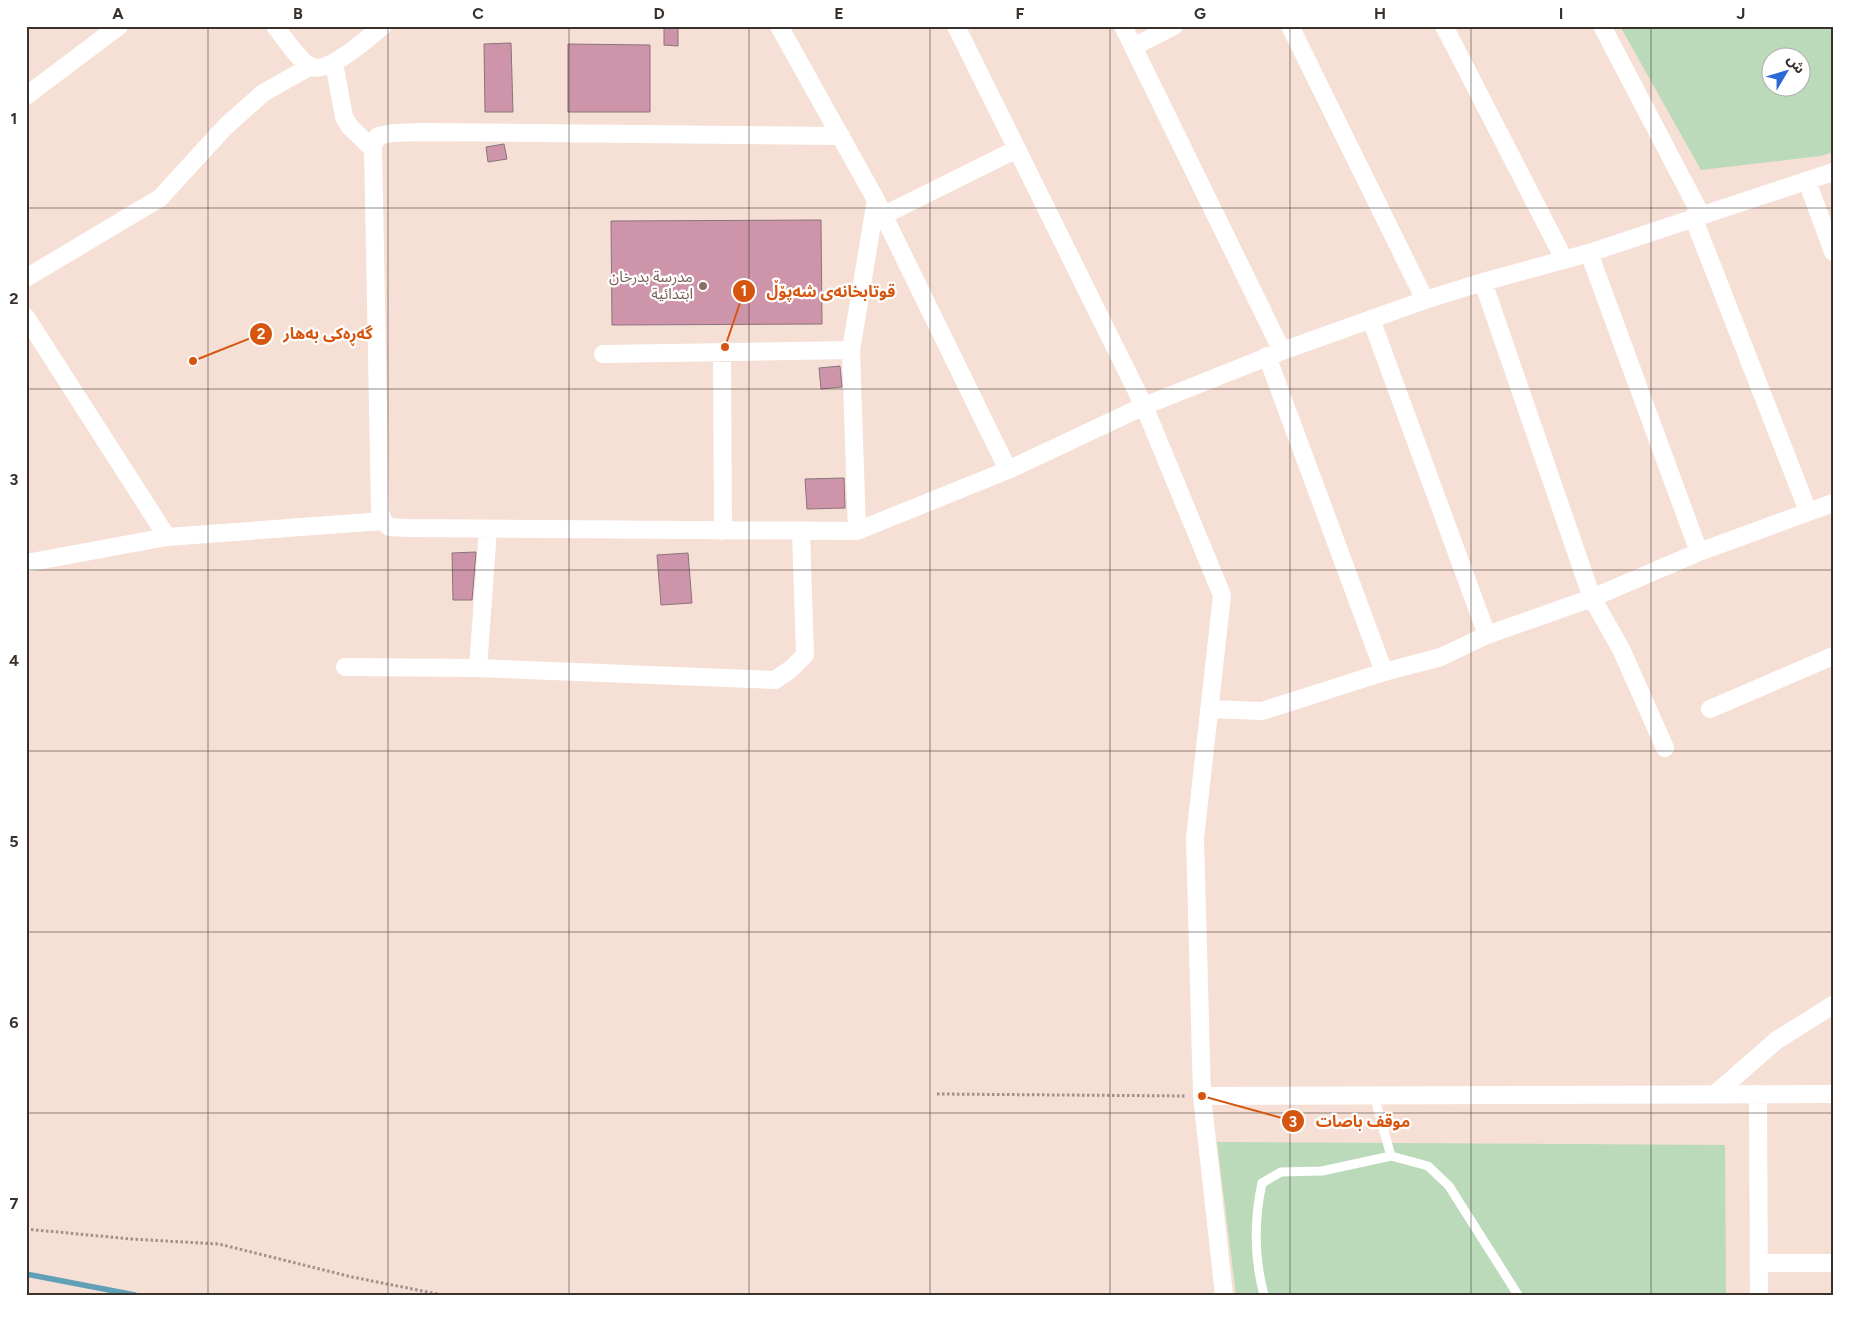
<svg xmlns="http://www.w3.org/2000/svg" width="1859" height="1321" viewBox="0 0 1859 1321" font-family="Figtree,'Noto Sans Arabic',sans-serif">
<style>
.green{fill:#badab9;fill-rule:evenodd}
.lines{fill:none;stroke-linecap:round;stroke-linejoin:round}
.stream{stroke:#61a1b7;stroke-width:5.5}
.building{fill:#ce95aa;stroke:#89747b}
.path{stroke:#a19189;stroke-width:3;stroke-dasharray:2.5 2.5;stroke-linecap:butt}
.service{stroke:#fff;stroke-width:9}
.minor{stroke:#fff;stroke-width:18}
.grid{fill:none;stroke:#39312c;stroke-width:1;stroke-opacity:0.55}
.education-dot{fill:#8d6e63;stroke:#fff;stroke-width:2}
.labels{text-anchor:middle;stroke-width:4.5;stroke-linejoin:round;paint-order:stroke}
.education-label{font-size:15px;fill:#785e54;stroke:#fff;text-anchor:end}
.leader{fill:none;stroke:#d6550f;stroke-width:2}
.callout-dot{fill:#d6550f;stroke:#fff;stroke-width:2}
.mark-label{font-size:15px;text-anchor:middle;font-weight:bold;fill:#fff}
.callout-label{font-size:16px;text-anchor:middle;font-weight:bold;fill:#d6550f;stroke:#fff;stroke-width:4.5;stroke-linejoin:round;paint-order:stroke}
.neatline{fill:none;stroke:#39312c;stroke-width:2}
.grid-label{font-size:16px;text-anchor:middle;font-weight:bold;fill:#39312c}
</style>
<rect width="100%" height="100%" fill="#f6dfd4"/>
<path class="green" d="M 1620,26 L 1833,26 L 1833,152 L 1820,156 L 1701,170 ZM 1772,58 L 1802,58 L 1802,88 L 1772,88 Z
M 1217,1142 L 1725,1145 L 1726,1295 L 1236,1295 Z"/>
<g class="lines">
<path class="stream" d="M 26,1274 L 135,1295"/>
</g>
<path class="building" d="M 664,26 L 678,26 L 678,46 L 664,45 Z
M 511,43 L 513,112 L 485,112 L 484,44 Z
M 568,44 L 650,45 L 650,112 L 568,112 Z
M 504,144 L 507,159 L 488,162 L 486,147 Z
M 821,220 L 822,324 L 612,325 L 611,221 Z
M 840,366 L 842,387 L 821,389 L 819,368 Z
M 844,478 L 845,508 L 807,509 L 805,479 Z
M 476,552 L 472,600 L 453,600 L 452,553 Z
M 688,553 L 692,603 L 661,605 L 657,555 Z"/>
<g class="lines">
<path class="path" d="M 937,1094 L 1187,1096
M 26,1229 L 131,1239 L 219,1244 L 352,1277 L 443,1295"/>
<path class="service" d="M 1374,1095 L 1391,1156
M 1264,1295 C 1254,1258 1254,1220 1262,1183 L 1281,1172 L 1322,1171 L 1391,1156 L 1428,1166 L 1449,1186 L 1518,1295"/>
<path class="minor" d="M 275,26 C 283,36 300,62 311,67 C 329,74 369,37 383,26
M 779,26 L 876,200 L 1008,470
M 956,26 L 1144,406 L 1222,595 L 1195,838 L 1202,1096 L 1224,1295
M 1123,26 L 1282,351
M 1290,26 L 1425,300
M 1444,26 L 1564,259
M 1602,26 L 1701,215
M 1133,47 L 1174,26
M 334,63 L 344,117 L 350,127 L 373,149
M 26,96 L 119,26
M 841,136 L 424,132 L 392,133 L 378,136 L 373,146 L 380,511 L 383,521 L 389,527 L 407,528 L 857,531 L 1008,470 L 1144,406 L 1282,351 L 1425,300 L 1483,282 L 1589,253 L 1833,172
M 1807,181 L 1833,252
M 884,215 L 1017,149
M 1693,217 L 1808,511
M 1589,253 L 1699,552
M 26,278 L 160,198 L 225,127 L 263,93 L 311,66
M 1483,282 L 1592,598 L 1699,552 L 1833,503
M 26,317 L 167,537
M 1371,319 L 1487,635
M 722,352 L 723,531
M 603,354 L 851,350
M 1267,356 L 1384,672
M 857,531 L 851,350 L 876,200
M 26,563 L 167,537 L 383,521
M 345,667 L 478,668 L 775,680 L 791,669 L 805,655 L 801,531
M 478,668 L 488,529
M 1209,709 L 1262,711 L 1384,672 L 1441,657 L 1487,635 L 1592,598 L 1621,649 L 1665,748
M 1710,709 L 1833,656
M 1715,1094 L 1777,1040 L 1833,1005
M 1758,1094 L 1759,1295
M 1202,1096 L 1833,1094
M 1759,1263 L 1833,1263"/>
</g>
<path class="grid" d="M 208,26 L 208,1295M 388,26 L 388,1295M 569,26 L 569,1295M 749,26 L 749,1295M 930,26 L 930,1295M 1110,26 L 1110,1295M 1290,26 L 1290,1295M 1471,26 L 1471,1295M 1651,26 L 1651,1295M 26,208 L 1833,208M 26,389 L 1833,389M 26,570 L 1833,570M 26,751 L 1833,751M 26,932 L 1833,932M 26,1113 L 1833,1113"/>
<circle class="education-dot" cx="703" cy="286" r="5"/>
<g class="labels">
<g class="education-label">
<text x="693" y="282">مدرسة بدرخان<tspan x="693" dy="17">ابتدائية</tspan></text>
</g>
</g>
<path class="leader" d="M725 347L744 291M193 361L261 334M1202 1096L1293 1121"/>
<g class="callout-dot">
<circle cx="725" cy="347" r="5"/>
<circle cx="193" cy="361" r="5"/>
<circle cx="1202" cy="1096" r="5"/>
<circle cx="744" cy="291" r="12"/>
<circle cx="261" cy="334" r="12"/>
<circle cx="1293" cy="1121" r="12"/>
</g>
<g class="mark-label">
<text x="744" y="296">1</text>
<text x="261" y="339">2</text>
<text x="1293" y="1127">3</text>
</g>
<g class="callout-label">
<text x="831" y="297">قوتابخانەی شەپۆڵ</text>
<text x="328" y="339">گەڕەکی بەهار</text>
<text x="1363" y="1127">موقف باصات</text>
</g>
<rect width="1859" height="1321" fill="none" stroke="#ffffff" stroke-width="55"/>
<g transform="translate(1786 72) rotate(52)"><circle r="24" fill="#ffffff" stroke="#b0adab"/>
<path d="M0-4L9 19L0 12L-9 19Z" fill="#2a6ad7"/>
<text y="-8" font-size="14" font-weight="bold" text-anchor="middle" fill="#39312c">ش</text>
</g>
<rect x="28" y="28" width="1804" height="1266" class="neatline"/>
<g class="grid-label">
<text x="118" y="19">A</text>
<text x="298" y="19">B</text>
<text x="478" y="19">C</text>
<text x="659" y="19">D</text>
<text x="839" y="19">E</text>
<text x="1020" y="19">F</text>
<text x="1200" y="19">G</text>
<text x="1380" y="19">H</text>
<text x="1561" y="19">I</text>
<text x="1741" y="19">J</text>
<text x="14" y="124">1</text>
<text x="14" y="304">2</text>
<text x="14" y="485">3</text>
<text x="14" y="666">4</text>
<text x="14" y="847">5</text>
<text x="14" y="1028">6</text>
<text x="14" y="1209">7</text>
</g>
</svg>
